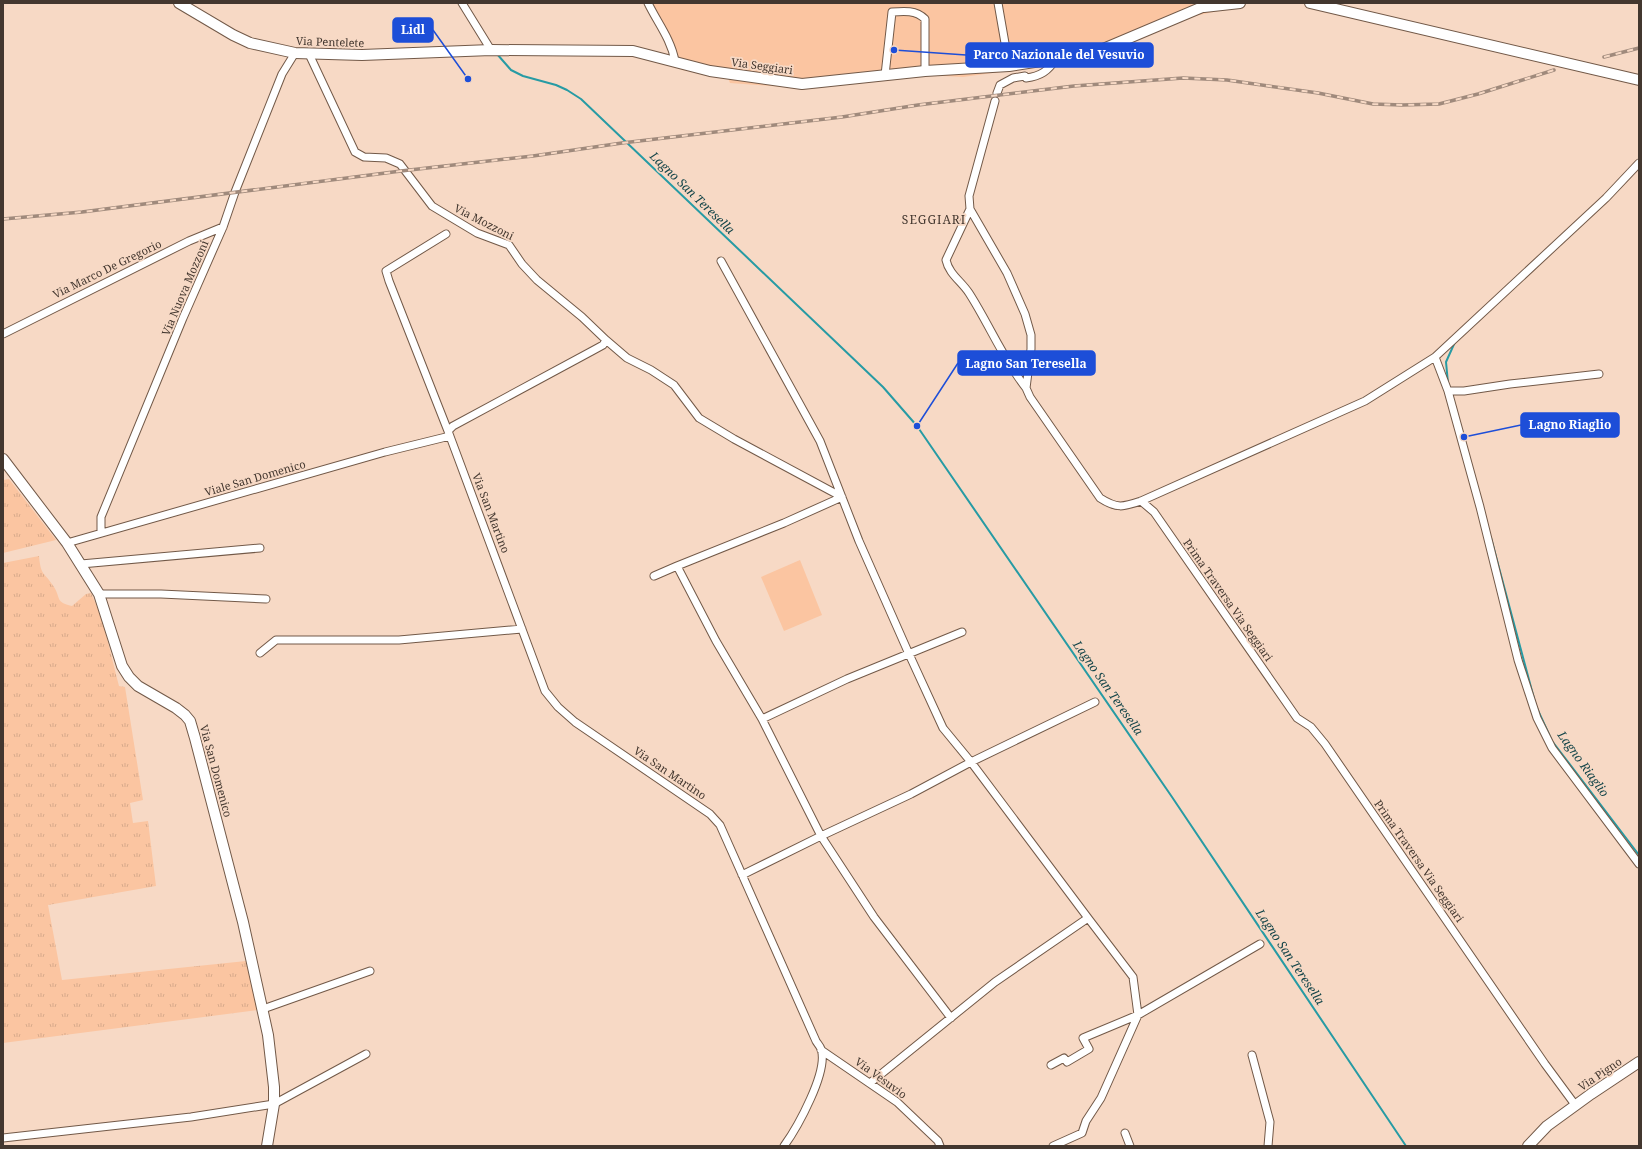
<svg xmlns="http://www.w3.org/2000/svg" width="1642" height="1149" viewBox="0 0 1642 1149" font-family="'Noto Serif',serif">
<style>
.grass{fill:url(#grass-tufts)}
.park{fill:#fbc5a1}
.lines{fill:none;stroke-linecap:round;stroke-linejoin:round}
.stream{stroke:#279ba4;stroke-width:2}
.street-casing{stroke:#725948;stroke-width:9}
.secondary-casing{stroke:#725948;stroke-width:12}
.street{stroke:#fff;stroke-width:7}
.secondary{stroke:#fff;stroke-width:10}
.rail-casing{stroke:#a08a7c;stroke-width:3.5}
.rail{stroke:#f7d9c5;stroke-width:2;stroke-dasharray:6;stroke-linecap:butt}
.labels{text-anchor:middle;stroke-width:3.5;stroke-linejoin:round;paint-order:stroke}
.street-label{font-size:11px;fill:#43372f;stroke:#f7d9c5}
.water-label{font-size:12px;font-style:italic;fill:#144549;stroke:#f7d9c5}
.neighbourhood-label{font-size:12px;letter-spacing:1px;fill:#43372f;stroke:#f7d9c5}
.leader{fill:none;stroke:#1d4ed8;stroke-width:1.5}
.callout-dot{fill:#1d4ed8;stroke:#f7d9c5;stroke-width:1.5}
.callout{fill:#1d4ed8;stroke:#1d4ed8;stroke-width:1.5}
.callout-label{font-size:12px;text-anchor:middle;font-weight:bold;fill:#fff}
</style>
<defs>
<pattern id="grass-tufts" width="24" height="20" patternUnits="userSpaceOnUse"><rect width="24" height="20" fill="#fbc5a1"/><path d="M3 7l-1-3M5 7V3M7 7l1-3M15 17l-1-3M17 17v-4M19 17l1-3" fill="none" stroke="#d8aa8b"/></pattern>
</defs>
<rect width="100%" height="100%" fill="#f7d9c5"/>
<path class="grass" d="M 9,479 L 56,540 L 3,553 L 3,480 Z
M 39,556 C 41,577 44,571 54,587 C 61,598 55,602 72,606 L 86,594 L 91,593 C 105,622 111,656 119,686 L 125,687 L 143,800 L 130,803 L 133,823 L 148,821 L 156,886 L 48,905 L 62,980 L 246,961 L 258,1010 L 3,1043 L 3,563 Z"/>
<path class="park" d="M 649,3 L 1229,3 L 1218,11 L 1190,17 L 1153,32 L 1128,45 L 1098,55 L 1064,63 L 963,77 L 923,75 L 798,88 L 730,83 L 728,78 L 682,70 L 671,41 Z
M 800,560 L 822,615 L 784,631 L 761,577 Z"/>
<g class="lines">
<path class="stream" d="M 497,54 L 511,70 L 523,76 L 556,85 L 567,90 L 581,99 L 883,387 L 917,426 L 1172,797 L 1406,1146
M 1448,383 L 1446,362 L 1455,342
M 1491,538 L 1536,706 L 1552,741 L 1639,855"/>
<defs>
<path id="street" d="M 462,3 L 491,50
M 648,3 C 657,22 671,39 675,61
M 998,3 L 1009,66
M 309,54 L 355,152 L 364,157 L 386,158 L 400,164 L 432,206 L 477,233 L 509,245 L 522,264 L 537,280 L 582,317 L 606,340 L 603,345 L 592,351 L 453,426 L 448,431 L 545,691 L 558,707 L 575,722 L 710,814 L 720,825 L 816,1041 C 817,1043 820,1046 821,1049 C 829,1071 797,1128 784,1146
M 885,75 L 892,12 C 904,11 916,10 925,19 L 925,71
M 997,93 L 1000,85 L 1013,78 L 1025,76 L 1026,78 C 1041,76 1048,71 1056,59
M 995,101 L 969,196 L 970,209 L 1007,273 L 1025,314 L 1031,335 L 1031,349 L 1026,388 L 1030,397 L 1100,498 C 1117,509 1123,507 1141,501 L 1365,401 L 1435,357 L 1606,198 L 1639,163
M 970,209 L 946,260 C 949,274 961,281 969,293 C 989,324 1003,359 1026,388
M 446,234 L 386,271 L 389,281 L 448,431
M 721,261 L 820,441 L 859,541 L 909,654 L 943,728 L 971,762 L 1088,918
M 3,334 L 189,241 L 223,227
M 606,340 L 627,358 L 651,370 L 674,385 L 699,418 L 734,439 L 842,497
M 1435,357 L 1448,391 L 1464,391 L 1510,384 L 1599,374
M 1448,391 L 1480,507 L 1518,660 L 1537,718 L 1552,748 L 1639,864
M 1141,501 L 1154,512 L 1297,718 L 1311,727 L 1325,744 L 1545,1064 L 1576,1106
M 101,533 L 101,517 L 183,318 L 223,227 L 235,192 L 282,74 L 295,53
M 67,543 L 385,452 L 450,436
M 81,564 L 260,548
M 677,566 L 716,641 L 762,719 L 821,836 L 874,917 L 951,1018
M 654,576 L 677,566 L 784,523 L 842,497
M 99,594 L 161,594 L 266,599
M 260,653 L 276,640 L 399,640 L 522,629
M 762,719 L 847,679 L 962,632
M 742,875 L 821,836 L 911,794 L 971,762 L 1095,702
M 263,1009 L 370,971
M 821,1050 L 897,1102 L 938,1141 L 940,1146
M 1252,1055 L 1270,1122 L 1268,1146
M 1051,1065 L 1064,1058 L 1067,1062 L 1089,1049 L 1083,1038 L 1138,1015 L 1260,944
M 870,1083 L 995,982 L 1088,918 L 1133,977 L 1138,1015 L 1101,1098 L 1086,1121 L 1082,1133 L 1053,1146
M 1125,1133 L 1130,1146
M 3,1138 L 191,1117 L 274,1104 L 366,1054"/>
<path id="secondary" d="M 179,3 L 233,35 L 250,43 L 295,53 L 362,55 L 491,50 L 633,51 L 710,71 L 802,84 L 925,71 L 1009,66 L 1079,55 L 1103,49 L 1212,3
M 1310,3 L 1639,80
M 1204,7 L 1240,3
M 3,459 L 67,543 L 99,594 L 122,666 L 129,677 L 138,686 L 176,708 L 185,715 L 190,721 L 195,738 L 243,922 L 268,1035 L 274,1087 L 274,1104 L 267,1146
M 1528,1146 L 1547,1126 L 1591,1094 L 1639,1062"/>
</defs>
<use href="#street" class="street-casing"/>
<use href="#secondary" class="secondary-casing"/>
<use href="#street" class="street"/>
<use href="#secondary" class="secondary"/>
<defs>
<path id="rail" d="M 1604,57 L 1639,48
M 3,219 L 82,212 L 401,171 L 533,156 L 622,143 L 842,117 L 918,105 L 1074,86 L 1183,78 L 1227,80 L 1318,93 L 1373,104 L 1402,105 L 1439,104 L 1478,94 L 1554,70"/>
</defs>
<use href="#rail" class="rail-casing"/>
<use href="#rail" class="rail"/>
</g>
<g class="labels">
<g class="street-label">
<text transform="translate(330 42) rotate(2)" y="4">Via Pentelete</text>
<text transform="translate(762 66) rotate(8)" y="4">Via Seggiari</text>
<text transform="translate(484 222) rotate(27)" y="4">Via Mozzoni</text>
<text transform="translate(107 269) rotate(-26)" y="4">Via Marco De Gregorio</text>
<text transform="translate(185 288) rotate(-67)" y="4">Via Nuova Mozzoni</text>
<text transform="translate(255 478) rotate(-16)" y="4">Viale San Domenico</text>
<text transform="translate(491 513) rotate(69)" y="4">Via San Martino</text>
<text transform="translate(1228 600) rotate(55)" y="4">Prima Traversa Via Seggiari</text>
<text transform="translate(216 771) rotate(75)" y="4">Via San Domenico</text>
<text transform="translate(670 773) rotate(34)" y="4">Via San Martino</text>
<text transform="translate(1419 861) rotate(55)" y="4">Prima Traversa Via Seggiari</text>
<text transform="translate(1600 1074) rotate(-34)" y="4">Via Pigno</text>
<text transform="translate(881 1078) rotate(36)" y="4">Via Vesuvio</text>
</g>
<g class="water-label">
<text transform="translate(692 193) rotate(44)" y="4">Lagno San Teresella</text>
<text transform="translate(1108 688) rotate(55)" y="4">Lagno San Teresella</text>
<text transform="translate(1583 764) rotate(54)" y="4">Lagno Riaglio</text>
<text transform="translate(1290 957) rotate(56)" y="4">Lagno San Teresella</text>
</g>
<g class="neighbourhood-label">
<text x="934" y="224">SEGGIARI</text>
</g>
</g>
<path class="leader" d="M468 79L433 30M894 50L966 55M917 426L958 363M1464 437L1521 425"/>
<g class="callout-dot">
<circle cx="468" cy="79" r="4"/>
<circle cx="894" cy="50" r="4"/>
<circle cx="917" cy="426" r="4"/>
<circle cx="1464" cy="437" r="4"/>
</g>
<g class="callout">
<rect x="393" y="18" width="40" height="24" rx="4"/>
<rect x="966" y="43" width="187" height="24" rx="4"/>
<rect x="958" y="351" width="137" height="24" rx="4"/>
<rect x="1521" y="413" width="98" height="24" rx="4"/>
</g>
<g class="callout-label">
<text x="413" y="34">Lidl</text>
<text x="1059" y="59">Parco Nazionale del Vesuvio</text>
<text x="1026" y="368">Lagno San Teresella</text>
<text x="1570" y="429">Lagno Riaglio</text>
</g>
<rect width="1642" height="1149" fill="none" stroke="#43372f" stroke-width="8"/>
</svg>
